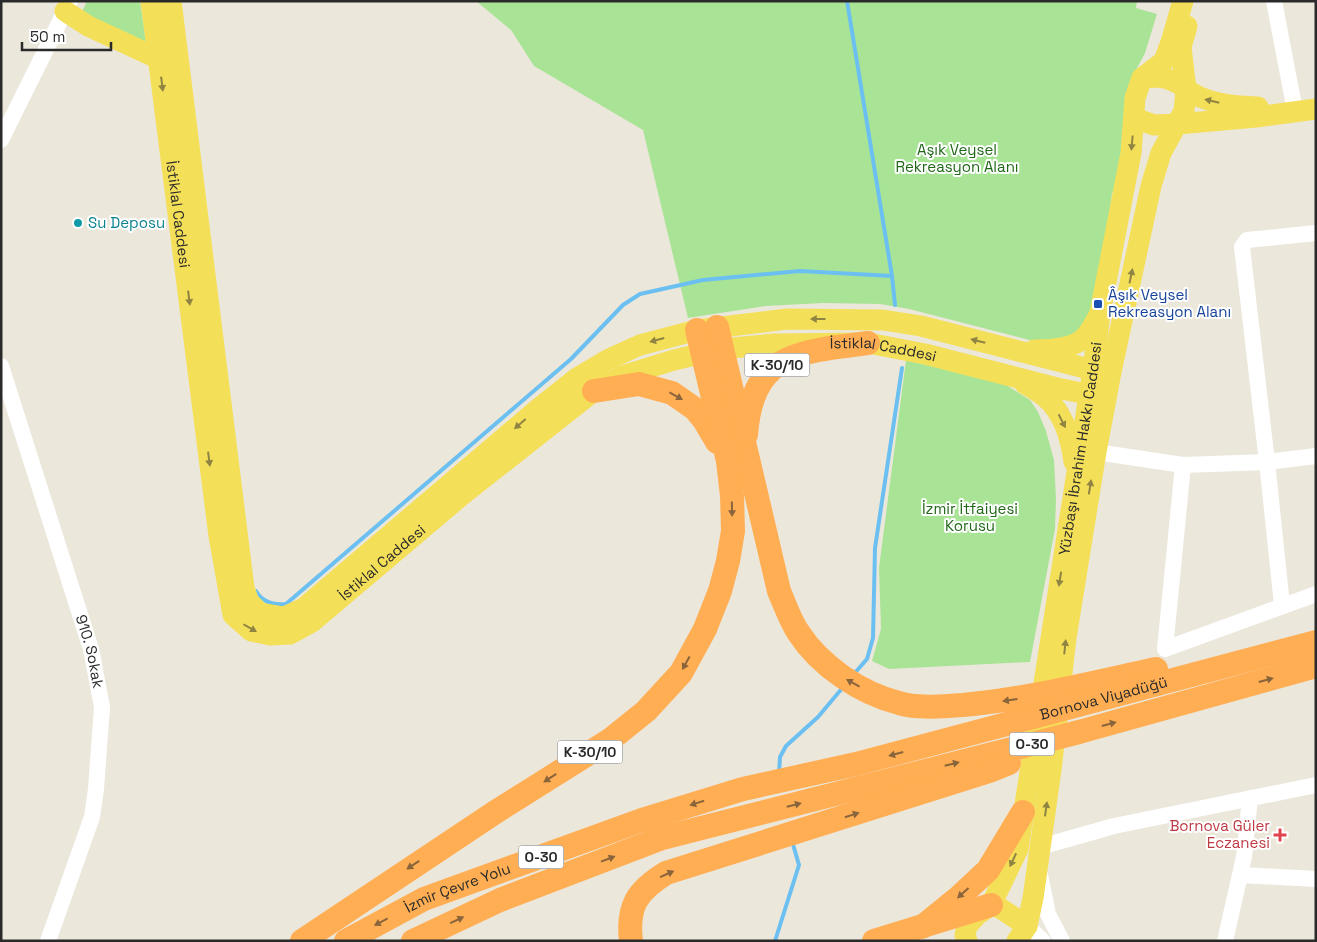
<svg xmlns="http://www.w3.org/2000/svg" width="1317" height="942" viewBox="0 0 1317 942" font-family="'Space Grotesk',sans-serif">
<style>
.green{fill:#a9e496}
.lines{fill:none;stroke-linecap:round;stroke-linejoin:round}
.stream{stroke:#6bc0f1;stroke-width:4}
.minor{stroke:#fff;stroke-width:16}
.major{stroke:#f4df59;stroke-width:21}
.highway{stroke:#ffae53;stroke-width:24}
.oneway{fill:#8f8442}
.oneway2{fill:#8a653c}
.culture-dot{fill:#0f9aa8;stroke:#fff;stroke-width:2}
.transit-dot{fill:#1a4fb4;stroke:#fff;stroke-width:2}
.health-dot{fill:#e0444e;stroke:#fff;stroke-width:2}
.labels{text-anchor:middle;stroke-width:4;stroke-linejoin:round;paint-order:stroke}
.shield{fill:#fff;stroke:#6a6a6a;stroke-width:1}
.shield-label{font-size:14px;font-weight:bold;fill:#2a2a2a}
.park-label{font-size:15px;fill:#216818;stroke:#fff}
.street-label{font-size:15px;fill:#2a2a2a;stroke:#fff}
.culture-label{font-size:15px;fill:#0d838f;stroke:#fff;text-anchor:start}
.transit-label{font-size:15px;fill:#164399;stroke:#fff;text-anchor:start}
.health-label{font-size:15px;fill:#be3a42;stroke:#fff;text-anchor:end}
</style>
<rect width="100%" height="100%" fill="#ece7db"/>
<path class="green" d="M 87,1 L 140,1 L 147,49 L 81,14 Z
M 476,1 L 1137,1 L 1136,8 L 1157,14 L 1145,53 L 1135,72 L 1122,177 L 1112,193 L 1098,304 L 1076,336 L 1041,343 L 909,309 L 880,304 L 823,303 L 766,306 L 688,318 L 643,130 L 534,66 L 511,30 Z
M 906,360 L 1003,383 L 1030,400 L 1038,412 L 1046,431 L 1054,460 L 1056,499 L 1055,529 L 1030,662 L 889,669 L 872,661 L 881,629 L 879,568 Z"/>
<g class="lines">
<path class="stream" d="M 847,1 L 892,276 L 895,305
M 256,591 C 262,602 274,605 286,604 L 571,359 L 623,305 L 640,294 L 703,280 L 800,271 L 892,276
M 853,675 L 867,659 L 873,638 L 875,548 L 902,368
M 779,774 L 780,757 L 786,746 L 818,717 L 844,686
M 775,941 L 799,865 L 792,841"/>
<g class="minor">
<path d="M 1274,1 L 1295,111"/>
<path d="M 1,140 L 70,1"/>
<path id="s1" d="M 1,366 L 91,649 L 102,707 L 96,789 L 92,817 L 48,941"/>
<path d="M 1096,452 L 1183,465 L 1165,649 L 1316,594"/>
<path d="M 1183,465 L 1267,462 L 1316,456"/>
<path d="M 1282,605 L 1267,462 L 1242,247 L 1247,240 L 1316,233"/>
<path d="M 1040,847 L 1114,826 L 1316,785"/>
<path d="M 1040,875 L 1048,914 L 1062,941"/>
<path d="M 1240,875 L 1316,879"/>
<path d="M 1027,926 L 1043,941"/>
<path d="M 1225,941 L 1244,857 L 1250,798"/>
</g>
<g class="major">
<path id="s2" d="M 151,1 L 219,536 L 233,615 L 251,631 L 270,635 L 290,634 L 312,622 L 462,495 L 594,391 L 622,376 L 674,360 L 721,349 L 774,344 L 868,343 L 925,354 L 1057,388 L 1106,398"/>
<path d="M 171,1 L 244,588 L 249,602 L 260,613 L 284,617 L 304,608 L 538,409 L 577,378 L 609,359 L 640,345 L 697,330 L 787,319 L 883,320 L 921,326 L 1093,370 L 1111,372"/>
<path d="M 65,11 L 88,26 L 159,59"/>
<path d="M 1142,78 C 1153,77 1163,76 1173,81 C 1183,85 1190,93 1200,97 C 1218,105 1239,106 1258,107"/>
<path d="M 1134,118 L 1154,125 L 1178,124 L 1256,117 L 1316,109"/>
<path d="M 1034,350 C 1050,350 1075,349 1086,336 C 1091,330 1095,322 1099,315"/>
<path d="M 1025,384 C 1032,388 1039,392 1045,397 C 1064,413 1071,439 1074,462"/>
<path d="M 991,905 L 1000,908 L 1027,926"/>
<path id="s3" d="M 967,941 L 965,935 L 967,926 L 977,915 L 991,905 L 1018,849 L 1093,370 L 1100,313 L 1131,153 L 1135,98 L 1142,78 L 1164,61 L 1172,39 L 1183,1"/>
<path d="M 1017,941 L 1027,926 L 1033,898 L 1051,770 L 1066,638 L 1096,452 L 1111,372 L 1151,186 L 1161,153 L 1184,111 L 1186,90 L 1181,47 L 1187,26"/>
</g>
<g class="highway">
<path d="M 717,327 L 779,591 C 785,605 790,620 798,632 C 820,666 860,693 899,703 C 919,709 942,706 963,705 C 1028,699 1092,683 1156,669"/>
<path d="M 594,391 L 639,384 L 672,393 L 695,409 L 704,420 L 717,442"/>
<path d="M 746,435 C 752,352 800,352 868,343"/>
<path d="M 922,927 L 959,897 L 988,870 L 1023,812"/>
<path d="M 302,941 L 494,813 L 610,740 L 646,711 L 681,673 L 705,629 L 720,591 L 728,561 L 733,531 L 732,496 L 728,461 L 697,330"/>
<path id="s4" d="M 346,941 L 424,899 L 642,820 L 743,789 L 856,764 L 1316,642"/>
<path d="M 413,941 L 500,900 L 662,838 L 1079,732 L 1316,666"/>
<path d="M 631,941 C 627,906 637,891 666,873 L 989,771 L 1009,763"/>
<path d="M 874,941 L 991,905"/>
</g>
</g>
<defs><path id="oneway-solid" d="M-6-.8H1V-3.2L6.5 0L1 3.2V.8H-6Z" transform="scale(1.25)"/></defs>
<g class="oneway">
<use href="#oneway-solid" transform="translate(162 84) rotate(83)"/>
<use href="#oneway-solid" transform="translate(1212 101) rotate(-167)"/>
<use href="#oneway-solid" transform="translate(1132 143) rotate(95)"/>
<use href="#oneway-solid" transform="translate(1131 276) rotate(-78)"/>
<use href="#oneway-solid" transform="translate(189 298) rotate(83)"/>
<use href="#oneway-solid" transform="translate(818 319) rotate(-180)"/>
<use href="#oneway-solid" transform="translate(657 340) rotate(165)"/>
<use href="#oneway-solid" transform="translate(978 341) rotate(-166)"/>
<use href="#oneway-solid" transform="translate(1062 421) rotate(63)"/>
<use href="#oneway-solid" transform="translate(520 424) rotate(139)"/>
<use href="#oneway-solid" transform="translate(209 459) rotate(83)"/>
<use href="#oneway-solid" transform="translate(1090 487) rotate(-81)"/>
<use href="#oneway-solid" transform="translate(1060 579) rotate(99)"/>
<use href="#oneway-solid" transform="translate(250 628) rotate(30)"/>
<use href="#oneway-solid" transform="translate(1065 647) rotate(-84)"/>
<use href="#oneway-solid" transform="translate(1046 809) rotate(-82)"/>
<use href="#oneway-solid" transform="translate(1013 860) rotate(115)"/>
</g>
<g class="oneway2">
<use href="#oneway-solid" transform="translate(676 396) rotate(29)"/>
<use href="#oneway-solid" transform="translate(732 509) rotate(89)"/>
<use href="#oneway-solid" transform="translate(686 663) rotate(119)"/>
<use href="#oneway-solid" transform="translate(1266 680) rotate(-15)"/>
<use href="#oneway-solid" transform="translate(853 683) rotate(-151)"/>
<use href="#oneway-solid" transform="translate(1010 700) rotate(172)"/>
<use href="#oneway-solid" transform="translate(1109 724) rotate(-15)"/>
<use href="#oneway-solid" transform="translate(896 754) rotate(165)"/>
<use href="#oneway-solid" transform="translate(952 764) rotate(-14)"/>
<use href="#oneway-solid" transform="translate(550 778) rotate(147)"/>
<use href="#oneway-solid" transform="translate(697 803) rotate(163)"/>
<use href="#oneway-solid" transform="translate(794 805) rotate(-14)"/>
<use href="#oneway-solid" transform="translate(852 815) rotate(-17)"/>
<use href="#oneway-solid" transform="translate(608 859) rotate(-21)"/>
<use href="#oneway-solid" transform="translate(413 865) rotate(147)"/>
<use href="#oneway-solid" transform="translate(667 874) rotate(-24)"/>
<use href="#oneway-solid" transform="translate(963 893) rotate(138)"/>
<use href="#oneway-solid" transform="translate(457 920) rotate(-25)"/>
<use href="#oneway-solid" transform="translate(381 922) rotate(152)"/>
</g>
<circle class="culture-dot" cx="78" cy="223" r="5"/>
<rect class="transit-dot" x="1093" y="299" width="10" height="10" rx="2.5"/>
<path class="health-dot" d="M1277.5 827.5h5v5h5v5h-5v5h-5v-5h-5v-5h5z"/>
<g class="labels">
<g class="shield">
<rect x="744.5" y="353.5" width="65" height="23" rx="4"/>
<rect x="1009.5" y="732.5" width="45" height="23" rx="4"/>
<rect x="557.5" y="740.5" width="65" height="23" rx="4"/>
<rect x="518.5" y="845.5" width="45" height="23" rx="4"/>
</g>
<g class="shield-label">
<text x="777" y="370">K-30/10</text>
<text x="1032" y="749">O-30</text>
<text x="590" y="757">K-30/10</text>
<text x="541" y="862">O-30</text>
</g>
<g class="park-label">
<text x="957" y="155">Aşık Veysel<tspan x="957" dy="17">Rekreasyon Alanı</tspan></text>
<text x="970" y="514">İzmir İtfaiyesi<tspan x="970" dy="17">Korusu</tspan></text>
</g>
<g class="street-label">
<text dy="5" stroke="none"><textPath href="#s2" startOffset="215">İstiklal Caddesi</textPath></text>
<text dy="5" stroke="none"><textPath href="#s2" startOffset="1370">İstiklal Caddesi</textPath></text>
<text dy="5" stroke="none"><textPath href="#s3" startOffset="515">Yüzbaşı İbrahim Hakkı Caddesi</textPath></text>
<text dy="5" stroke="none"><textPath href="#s2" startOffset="800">İstiklal Caddesi</textPath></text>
<text dy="5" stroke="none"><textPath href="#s1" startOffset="299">910. Sokak</textPath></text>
<text dy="5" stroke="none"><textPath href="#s4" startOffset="798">Bornova Viyadüğü</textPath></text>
<text dy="5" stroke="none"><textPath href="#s4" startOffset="124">İzmir Çevre Yolu</textPath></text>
</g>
<g class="culture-label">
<text x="88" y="228">Su Deposu</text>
</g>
<g class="transit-label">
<text x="1108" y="300">Âşık Veysel<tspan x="1108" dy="17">Rekreasyon Alanı</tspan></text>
</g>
<g class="health-label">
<text x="1270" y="831">Bornova Güler<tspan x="1270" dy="17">Eczanesi</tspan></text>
</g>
</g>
<rect width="1317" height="942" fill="none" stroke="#2a2a2a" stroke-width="5"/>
<path d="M22 42v8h89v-8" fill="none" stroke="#2a2a2a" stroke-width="2.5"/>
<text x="30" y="42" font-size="15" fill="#2a2a2a" stroke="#ffffff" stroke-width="4" paint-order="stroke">50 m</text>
</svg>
